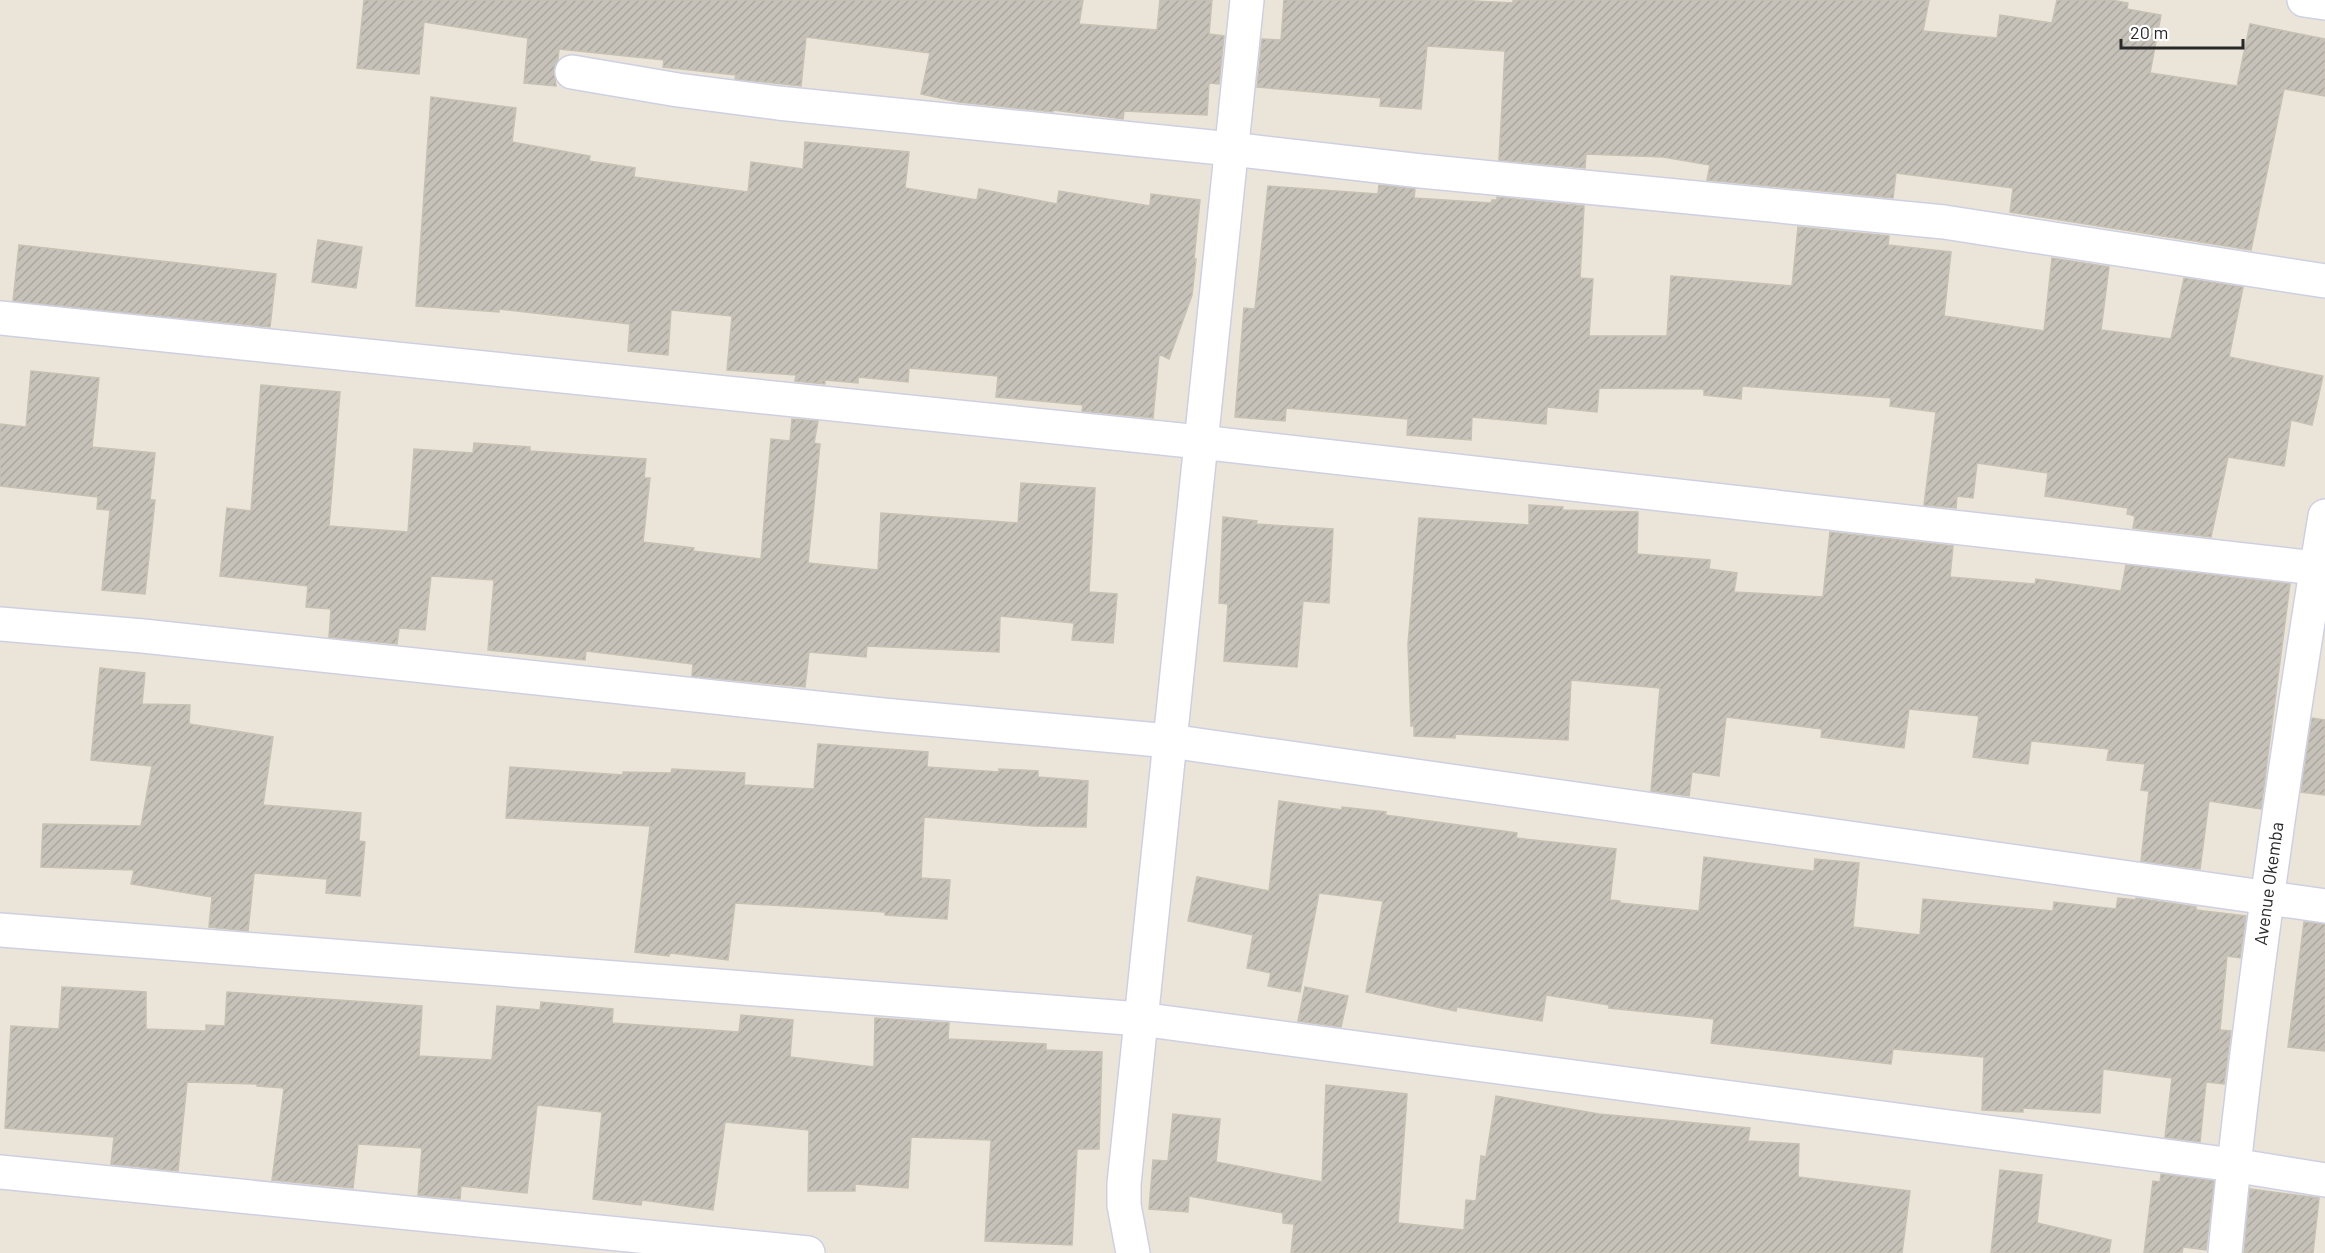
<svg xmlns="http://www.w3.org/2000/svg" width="2325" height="1253" viewBox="0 0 2325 1253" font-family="Barlow,sans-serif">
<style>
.building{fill:url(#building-hatch);stroke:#c6c1b3;stroke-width:1.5}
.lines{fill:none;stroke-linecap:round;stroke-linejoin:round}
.minor-casing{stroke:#ced0e2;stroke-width:36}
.minor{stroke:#fff;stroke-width:33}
.labels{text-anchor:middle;stroke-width:4.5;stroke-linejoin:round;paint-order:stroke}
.street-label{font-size:18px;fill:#282828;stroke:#fff}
</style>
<defs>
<pattern id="building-hatch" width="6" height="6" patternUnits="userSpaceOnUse" patternTransform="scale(1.5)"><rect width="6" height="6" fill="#c6c2b9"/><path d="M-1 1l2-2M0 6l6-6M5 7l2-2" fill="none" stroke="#aaa79f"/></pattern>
</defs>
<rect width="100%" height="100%" fill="#ebe5d9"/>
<path class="building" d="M 364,0 L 1083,0 L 1079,24 L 1157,30 L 1160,0 L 1212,0 L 1209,34 L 1224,36 L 1219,84 L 1209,83 L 1207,115 L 1124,111 L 1123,119 L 1053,110 L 1053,112 L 958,102 L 921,94 L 930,53 L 806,37 L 801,86 L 735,79 L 736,75 L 663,67 L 664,60 L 559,49 L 558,59 L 554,69 L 556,86 L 524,83 L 528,38 L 424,22 L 419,74 L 357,68 Z
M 1284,0 L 1456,0 L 1513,3 L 1513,0 L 1929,0 L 1923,31 L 1997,38 L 2000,15 L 2052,23 L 2057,0 L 2111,0 L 2128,3 L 2127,9 L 2161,15 L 2150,73 L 2237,86 L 2250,24 L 2325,39 L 2325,96 L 2284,89 L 2251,250 L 2010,212 L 2013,188 L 1896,173 L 1893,198 L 1707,180 L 1710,165 L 1663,157 L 1586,154 L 1585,168 L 1499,160 L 1505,51 L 1427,46 L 1421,109 L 1380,106 L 1381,98 L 1257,87 L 1262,39 L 1281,40 Z
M 431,97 L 516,108 L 512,142 L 590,156 L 589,161 L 635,168 L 634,177 L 748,192 L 751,162 L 803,169 L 805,142 L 909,152 L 905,188 L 977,200 L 979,189 L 1057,204 L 1059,191 L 1150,206 L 1151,194 L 1200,200 L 1194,259 L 1196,259 L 1192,295 L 1169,359 L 1159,354 L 1153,418 L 1082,411 L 1083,405 L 996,397 L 998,376 L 909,368 L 908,382 L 858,377 L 858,383 L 825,380 L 825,384 L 795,381 L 796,375 L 727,370 L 732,316 L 671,310 L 668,355 L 628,351 L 630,324 L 499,309 L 499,312 L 416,306 Z
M 1379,185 L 1415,189 L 1414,198 L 1491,203 L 1492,200 L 1497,200 L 1497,197 L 1584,206 L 1580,278 L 1593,279 L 1589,336 L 1667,336 L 1671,276 L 1792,286 L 1798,227 L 1889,236 L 1888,245 L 1951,252 L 1944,316 L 2044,331 L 2052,258 L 2109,267 L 2101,330 L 2171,339 L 2184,278 L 2243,287 L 2229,357 L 2323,376 L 2312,425 L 2291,420 L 2284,466 L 2228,457 L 2211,537 L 2133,528 L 2135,516 L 2127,514 L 2128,508 L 2045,496 L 2048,473 L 1977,463 L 1973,498 L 1957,496 L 1956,508 L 1924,505 L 1936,412 L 1890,406 L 1891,398 L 1742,386 L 1741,399 L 1704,395 L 1704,389 L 1599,388 L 1597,412 L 1547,407 L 1546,424 L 1472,417 L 1471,440 L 1407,435 L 1408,419 L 1286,408 L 1285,421 L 1235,417 L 1244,308 L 1255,309 L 1268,186 L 1378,194 Z
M 318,240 L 362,247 L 356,288 L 312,282 Z
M 19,245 L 276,274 L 270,327 L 13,301 Z
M 31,371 L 99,378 L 92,447 L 155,453 L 150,500 L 155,500 L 145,594 L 102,590 L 110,510 L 97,509 L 98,497 L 0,486 L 0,424 L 26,427 Z
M 261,385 L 340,392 L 329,526 L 408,532 L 414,449 L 473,453 L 474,443 L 530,447 L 530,451 L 646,459 L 644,478 L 650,478 L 643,542 L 694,548 L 693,551 L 761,559 L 771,439 L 790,441 L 792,419 L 818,421 L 814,443 L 820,444 L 808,563 L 878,570 L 881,513 L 1018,523 L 1021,483 L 1095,488 L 1089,592 L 1117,594 L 1113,643 L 1072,640 L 1074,623 L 1000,616 L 999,652 L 867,646 L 866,657 L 809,652 L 805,687 L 742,681 L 692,676 L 693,664 L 586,651 L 585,660 L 488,650 L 494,580 L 431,576 L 425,630 L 399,628 L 397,644 L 329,637 L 331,609 L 306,607 L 308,586 L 220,576 L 227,508 L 251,511 Z
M 1529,505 L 1563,507 L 1562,510 L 1638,512 L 1637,554 L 1710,560 L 1709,569 L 1737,573 L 1734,592 L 1823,597 L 1830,532 L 1953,546 L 1950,577 L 2035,584 L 2036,579 L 2121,591 L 2126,565 L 2290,584 L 2261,809 L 2209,801 L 2200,869 L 2141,861 L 2149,791 L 2141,790 L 2145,764 L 2107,760 L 2109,749 L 2031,741 L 2028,764 L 1973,757 L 1979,716 L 1909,709 L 1904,748 L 1821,737 L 1822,729 L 1726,717 L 1719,776 L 1692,772 L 1689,796 L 1651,791 L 1660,688 L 1571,680 L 1568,740 L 1455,734 L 1455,738 L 1414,736 L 1414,726 L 1411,726 L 1408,644 L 1419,518 L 1529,525 Z
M 1223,517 L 1257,521 L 1256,524 L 1333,529 L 1329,603 L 1303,601 L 1297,667 L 1224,661 L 1228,604 L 1219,603 Z
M 100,668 L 145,673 L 142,704 L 190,705 L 189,724 L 273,737 L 263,805 L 361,813 L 359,841 L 365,842 L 360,896 L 326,893 L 327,879 L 254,873 L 248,931 L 209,927 L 212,897 L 131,884 L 134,870 L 41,867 L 43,824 L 141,826 L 152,766 L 91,760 Z
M 2312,718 L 2325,720 L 2325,795 L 2301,792 Z
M 818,744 L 928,752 L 927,767 L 999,772 L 999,769 L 1038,771 L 1038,777 L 1088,781 L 1086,827 L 1035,826 L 924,817 L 921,878 L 950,880 L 947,919 L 885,915 L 885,912 L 735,903 L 728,960 L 670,953 L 669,956 L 635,952 L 650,826 L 506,818 L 510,767 L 623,775 L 623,772 L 671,773 L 672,769 L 745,773 L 744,785 L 814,789 Z
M 1279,801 L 1342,810 L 1342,807 L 1386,812 L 1385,815 L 1517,833 L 1516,838 L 1616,849 L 1610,900 L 1620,901 L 1620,903 L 1699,911 L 1704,857 L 1814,871 L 1815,859 L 1859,863 L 1853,927 L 1920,935 L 1923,899 L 2053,911 L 2054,902 L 2116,909 L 2118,898 L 2136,900 L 2136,898 L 2196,907 L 2196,910 L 2246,916 L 2240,958 L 2227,956 L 2220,1030 L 2231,1031 L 2224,1084 L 2206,1082 L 2200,1142 L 2165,1137 L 2172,1078 L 2103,1069 L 2100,1113 L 2023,1108 L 2023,1112 L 1982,1110 L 1984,1057 L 1893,1049 L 1891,1064 L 1711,1043 L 1714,1019 L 1609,1008 L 1609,1005 L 1546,995 L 1542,1021 L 1457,1007 L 1456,1011 L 1366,992 L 1383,901 L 1319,893 L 1300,992 L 1268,986 L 1271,973 L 1247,968 L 1253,935 L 1188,921 L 1197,877 L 1269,891 Z
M 2304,922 L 2325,924 L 2325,1051 L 2288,1047 Z
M 62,987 L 146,992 L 146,1029 L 206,1031 L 206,1025 L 225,1026 L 227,992 L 422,1006 L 419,1056 L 492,1060 L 497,1006 L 540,1010 L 541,1002 L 613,1009 L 612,1023 L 739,1032 L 741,1015 L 793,1020 L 790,1057 L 874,1067 L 875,1018 L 949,1023 L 948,1039 L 1046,1044 L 1046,1050 L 1102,1052 L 1099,1149 L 1077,1149 L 1072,1245 L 985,1241 L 991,1140 L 911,1137 L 908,1188 L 855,1184 L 855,1191 L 808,1191 L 809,1130 L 725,1122 L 713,1210 L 642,1200 L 641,1205 L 593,1199 L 602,1112 L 537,1105 L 527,1193 L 461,1186 L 460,1199 L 418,1195 L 422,1148 L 358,1144 L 353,1188 L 272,1180 L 284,1088 L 257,1086 L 257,1084 L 187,1082 L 178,1171 L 111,1164 L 114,1137 L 5,1128 L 11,1026 L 59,1029 Z
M 1305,987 L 1348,996 L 1341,1027 L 1298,1021 Z
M 1326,1085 L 1407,1094 L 1398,1223 L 1464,1230 L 1466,1200 L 1476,1201 L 1481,1156 L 1486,1157 L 1496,1096 L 1599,1114 L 1750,1128 L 1748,1141 L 1799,1144 L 1798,1177 L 1910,1191 L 1902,1253 L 1291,1253 L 1294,1224 L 1283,1223 L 1283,1213 L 1189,1196 L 1188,1212 L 1149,1209 L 1153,1160 L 1168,1161 L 1173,1114 L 1220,1119 L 1216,1162 L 1322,1182 Z
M 2000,1170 L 2042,1175 L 2037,1223 L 2111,1240 L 2109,1253 L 1991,1253 Z
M 2161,1174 L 2214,1181 L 2206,1250 L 2183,1247 L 2182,1253 L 2144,1253 L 2153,1181 L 2160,1182 Z
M 2250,1189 L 2319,1198 L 2313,1253 L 2244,1253 Z"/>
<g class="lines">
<defs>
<g id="minor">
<path d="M 2304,0 L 2325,3"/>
<path d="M 572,72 L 678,90 L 778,103 L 1231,149 L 1421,171 L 1944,222 L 2325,281"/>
<path d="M 0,318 L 1200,442 L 2325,569"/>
<path d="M 0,624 L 143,636 L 883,715 L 1170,741 L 2325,906"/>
<path d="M 0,930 L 1140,1019 L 2233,1165 L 2325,1180"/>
<path d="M 0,1172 L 808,1253"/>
<path d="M 1133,1253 L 1124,1205 L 1124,1184 L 1247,0"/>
<path id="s1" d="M 2225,1253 C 2249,1007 2285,761 2325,516"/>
</g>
</defs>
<use href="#minor" class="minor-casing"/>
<use href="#minor" class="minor"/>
</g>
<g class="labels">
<g class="street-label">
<text dy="6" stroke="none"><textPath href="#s1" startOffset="372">Avenue Okemba</textPath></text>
</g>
</g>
<path d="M2121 39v9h122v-9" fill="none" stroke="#282828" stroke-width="3"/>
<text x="2130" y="39" font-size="18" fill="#282828" stroke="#ffffff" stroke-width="4.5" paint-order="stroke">20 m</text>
</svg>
